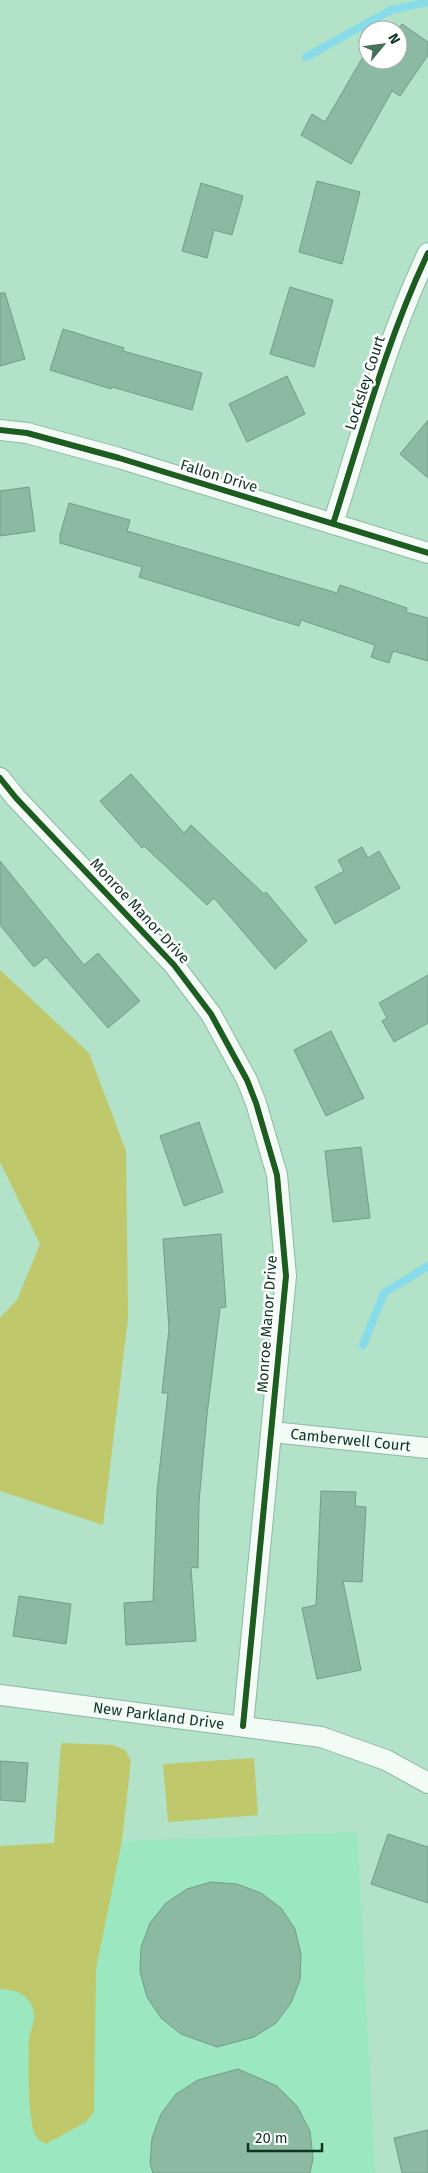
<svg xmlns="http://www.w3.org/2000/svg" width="428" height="2173" viewBox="0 0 428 2173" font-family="'Fira Sans',sans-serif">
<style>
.built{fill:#9be7bf}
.green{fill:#bfc96b}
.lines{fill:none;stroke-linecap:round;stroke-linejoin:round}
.stream{stroke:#88dbe8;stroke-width:8}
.building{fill:#8cb9a2;stroke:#749c88}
.street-casing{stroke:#90b7a3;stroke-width:22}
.street{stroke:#f3fbf7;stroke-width:20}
.cycleway-casing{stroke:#fff;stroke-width:9}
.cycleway{stroke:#1b5e20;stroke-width:6}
.labels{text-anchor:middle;stroke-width:5;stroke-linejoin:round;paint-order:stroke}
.street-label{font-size:15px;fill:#0f3423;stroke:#fff}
</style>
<rect width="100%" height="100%" fill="#b2e2c8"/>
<path class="built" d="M 357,1832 L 375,2173 L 0,2173 L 0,1846 Z"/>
<path class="green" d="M 0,970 L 89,1053 L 126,1151 L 128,1318 L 103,1525 L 0,1491 L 0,1318 L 17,1300 L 40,1244 L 0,1162 Z
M 61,1743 L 113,1745 L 125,1750 L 131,1761 L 122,1841 L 96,1969 L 94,2112 L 86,2122 L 46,2144 C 43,2143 39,2140 37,2138 C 27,2126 28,2056 29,2039 C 30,2031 34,2024 34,2017 C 34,1997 17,1989 0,1989 L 0,1846 L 54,1843 Z
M 254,1758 L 258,1815 L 168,1822 L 163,1764 Z"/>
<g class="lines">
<path class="stream" d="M 306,57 L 391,10 L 428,2
M 363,1345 L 384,1293 L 428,1266"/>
</g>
<path class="building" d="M 402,24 L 428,42 L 428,55 L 400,96 L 392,91 L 351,164 L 301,135 L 312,114 L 325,122 L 367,50 L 368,60 L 398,60 L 397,30 Z
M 317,181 L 360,192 L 342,264 L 299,252 Z
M 201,183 L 243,196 L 232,235 L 214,230 L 207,258 L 182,251 Z
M 290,287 L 333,300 L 314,367 L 270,354 Z
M 0,293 L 5,293 L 25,359 L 0,366 Z
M 63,329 L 124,348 L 123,351 L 202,373 L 192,410 L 112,387 L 111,389 L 50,370 Z
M 287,376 L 305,414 L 247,442 L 229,404 Z
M 428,420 L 428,478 L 400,454 Z
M 29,487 L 35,531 L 0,536 L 0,491 Z
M 69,503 L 130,520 L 127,531 L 337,593 L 340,585 L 407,608 L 406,612 L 428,618 L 428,661 L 393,651 L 389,663 L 371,657 L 375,645 L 301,620 L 299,626 L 139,577 L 142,567 L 60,543 L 60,535 Z
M 131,774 L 184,833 L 191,825 L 264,894 L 266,892 L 307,941 L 275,969 L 214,898 L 207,905 L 144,846 L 142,848 L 100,801 Z
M 362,847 L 368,858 L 379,851 L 400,888 L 335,924 L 315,887 L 344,871 L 338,860 Z
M 0,861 L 84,965 L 98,953 L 140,1001 L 108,1028 L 46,957 L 34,967 L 0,925 Z
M 428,975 L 428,1023 L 394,1042 L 382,1021 L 387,1018 L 379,1003 Z
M 331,1031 L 364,1098 L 326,1116 L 294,1050 Z
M 199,1122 L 223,1192 L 184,1206 L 160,1136 Z
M 361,1147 L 370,1218 L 333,1222 L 325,1151 Z
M 221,1234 L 226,1307 L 220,1308 L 207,1415 L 199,1502 L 198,1568 L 191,1567 L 196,1641 L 126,1645 L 124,1603 L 153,1601 L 157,1492 L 168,1393 L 162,1393 L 169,1329 L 163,1239 Z
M 321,1491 L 356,1492 L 355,1506 L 366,1507 L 362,1582 L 343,1581 L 361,1670 L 317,1679 L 302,1608 L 316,1605 Z
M 19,1596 L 71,1604 L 66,1644 L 13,1636 Z
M 0,1761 L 28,1763 L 25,1802 L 0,1800 Z
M 388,1834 L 428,1847 L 428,1903 L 371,1884 Z
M 211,1882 L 237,1884 L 261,1893 L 281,1908 L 295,1929 L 301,1954 L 300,1980 L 291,2003 L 276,2023 L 254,2037 L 217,2047 L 181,2034 L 161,2018 L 147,1997 L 140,1972 L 141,1947 L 150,1923 L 166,1903 L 187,1889 Z
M 238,2069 L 277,2086 L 297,2106 L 310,2131 L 313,2159 L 310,2173 L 153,2173 L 150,2164 L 152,2138 L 161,2114 L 176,2094 L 198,2080 Z
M 428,2130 L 428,2173 L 402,2173 L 394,2138 Z"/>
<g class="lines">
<defs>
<g id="street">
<path d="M 0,430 L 27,433 L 119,458 L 428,553"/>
<path d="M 333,524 C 362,433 387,339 428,253"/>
<path d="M 0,778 L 16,798 L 174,965 L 211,1014 L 247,1080 L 256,1103 L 277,1175 L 286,1276 L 243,1726"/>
<path id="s1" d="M 272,1432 L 428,1448"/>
<path id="s2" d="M 0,1695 L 321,1737 L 386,1760 L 428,1783"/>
</g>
</defs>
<use href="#street" class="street-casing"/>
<use href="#street" class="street"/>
<defs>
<path id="cycleway" d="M 0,430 L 27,433 L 119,458 L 428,553
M 333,524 C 362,433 387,339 428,253
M 0,778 L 16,798 L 174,965 L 211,1014 L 247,1080 L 256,1103 L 277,1175 L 286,1276 L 243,1726"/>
</defs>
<use href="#cycleway" class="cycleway-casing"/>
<use href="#cycleway" class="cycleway"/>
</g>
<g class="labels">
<g class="street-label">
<text transform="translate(365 383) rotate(-72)" y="5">Locksley Court</text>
<text transform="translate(219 476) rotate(17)" y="5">Fallon Drive</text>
<text transform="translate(140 911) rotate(47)" y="5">Monroe Manor Drive</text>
<text transform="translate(267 1324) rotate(-86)" y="5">Monroe Manor Drive</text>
<text dy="5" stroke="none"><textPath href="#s1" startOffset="79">Camberwell Court</textPath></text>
<text dy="5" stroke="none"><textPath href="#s2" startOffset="160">New Parkland Drive</textPath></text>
</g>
</g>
<g transform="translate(383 45) rotate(61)"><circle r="24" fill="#ffffff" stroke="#9faea7"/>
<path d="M0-4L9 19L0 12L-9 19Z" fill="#48715d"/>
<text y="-8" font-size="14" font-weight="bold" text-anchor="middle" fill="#0f3423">N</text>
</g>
<path d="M248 2143v8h74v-8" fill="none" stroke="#0f3423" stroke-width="2.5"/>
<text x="255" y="2143" font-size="15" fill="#0f3423" stroke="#ffffff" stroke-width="4" paint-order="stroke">20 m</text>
</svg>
